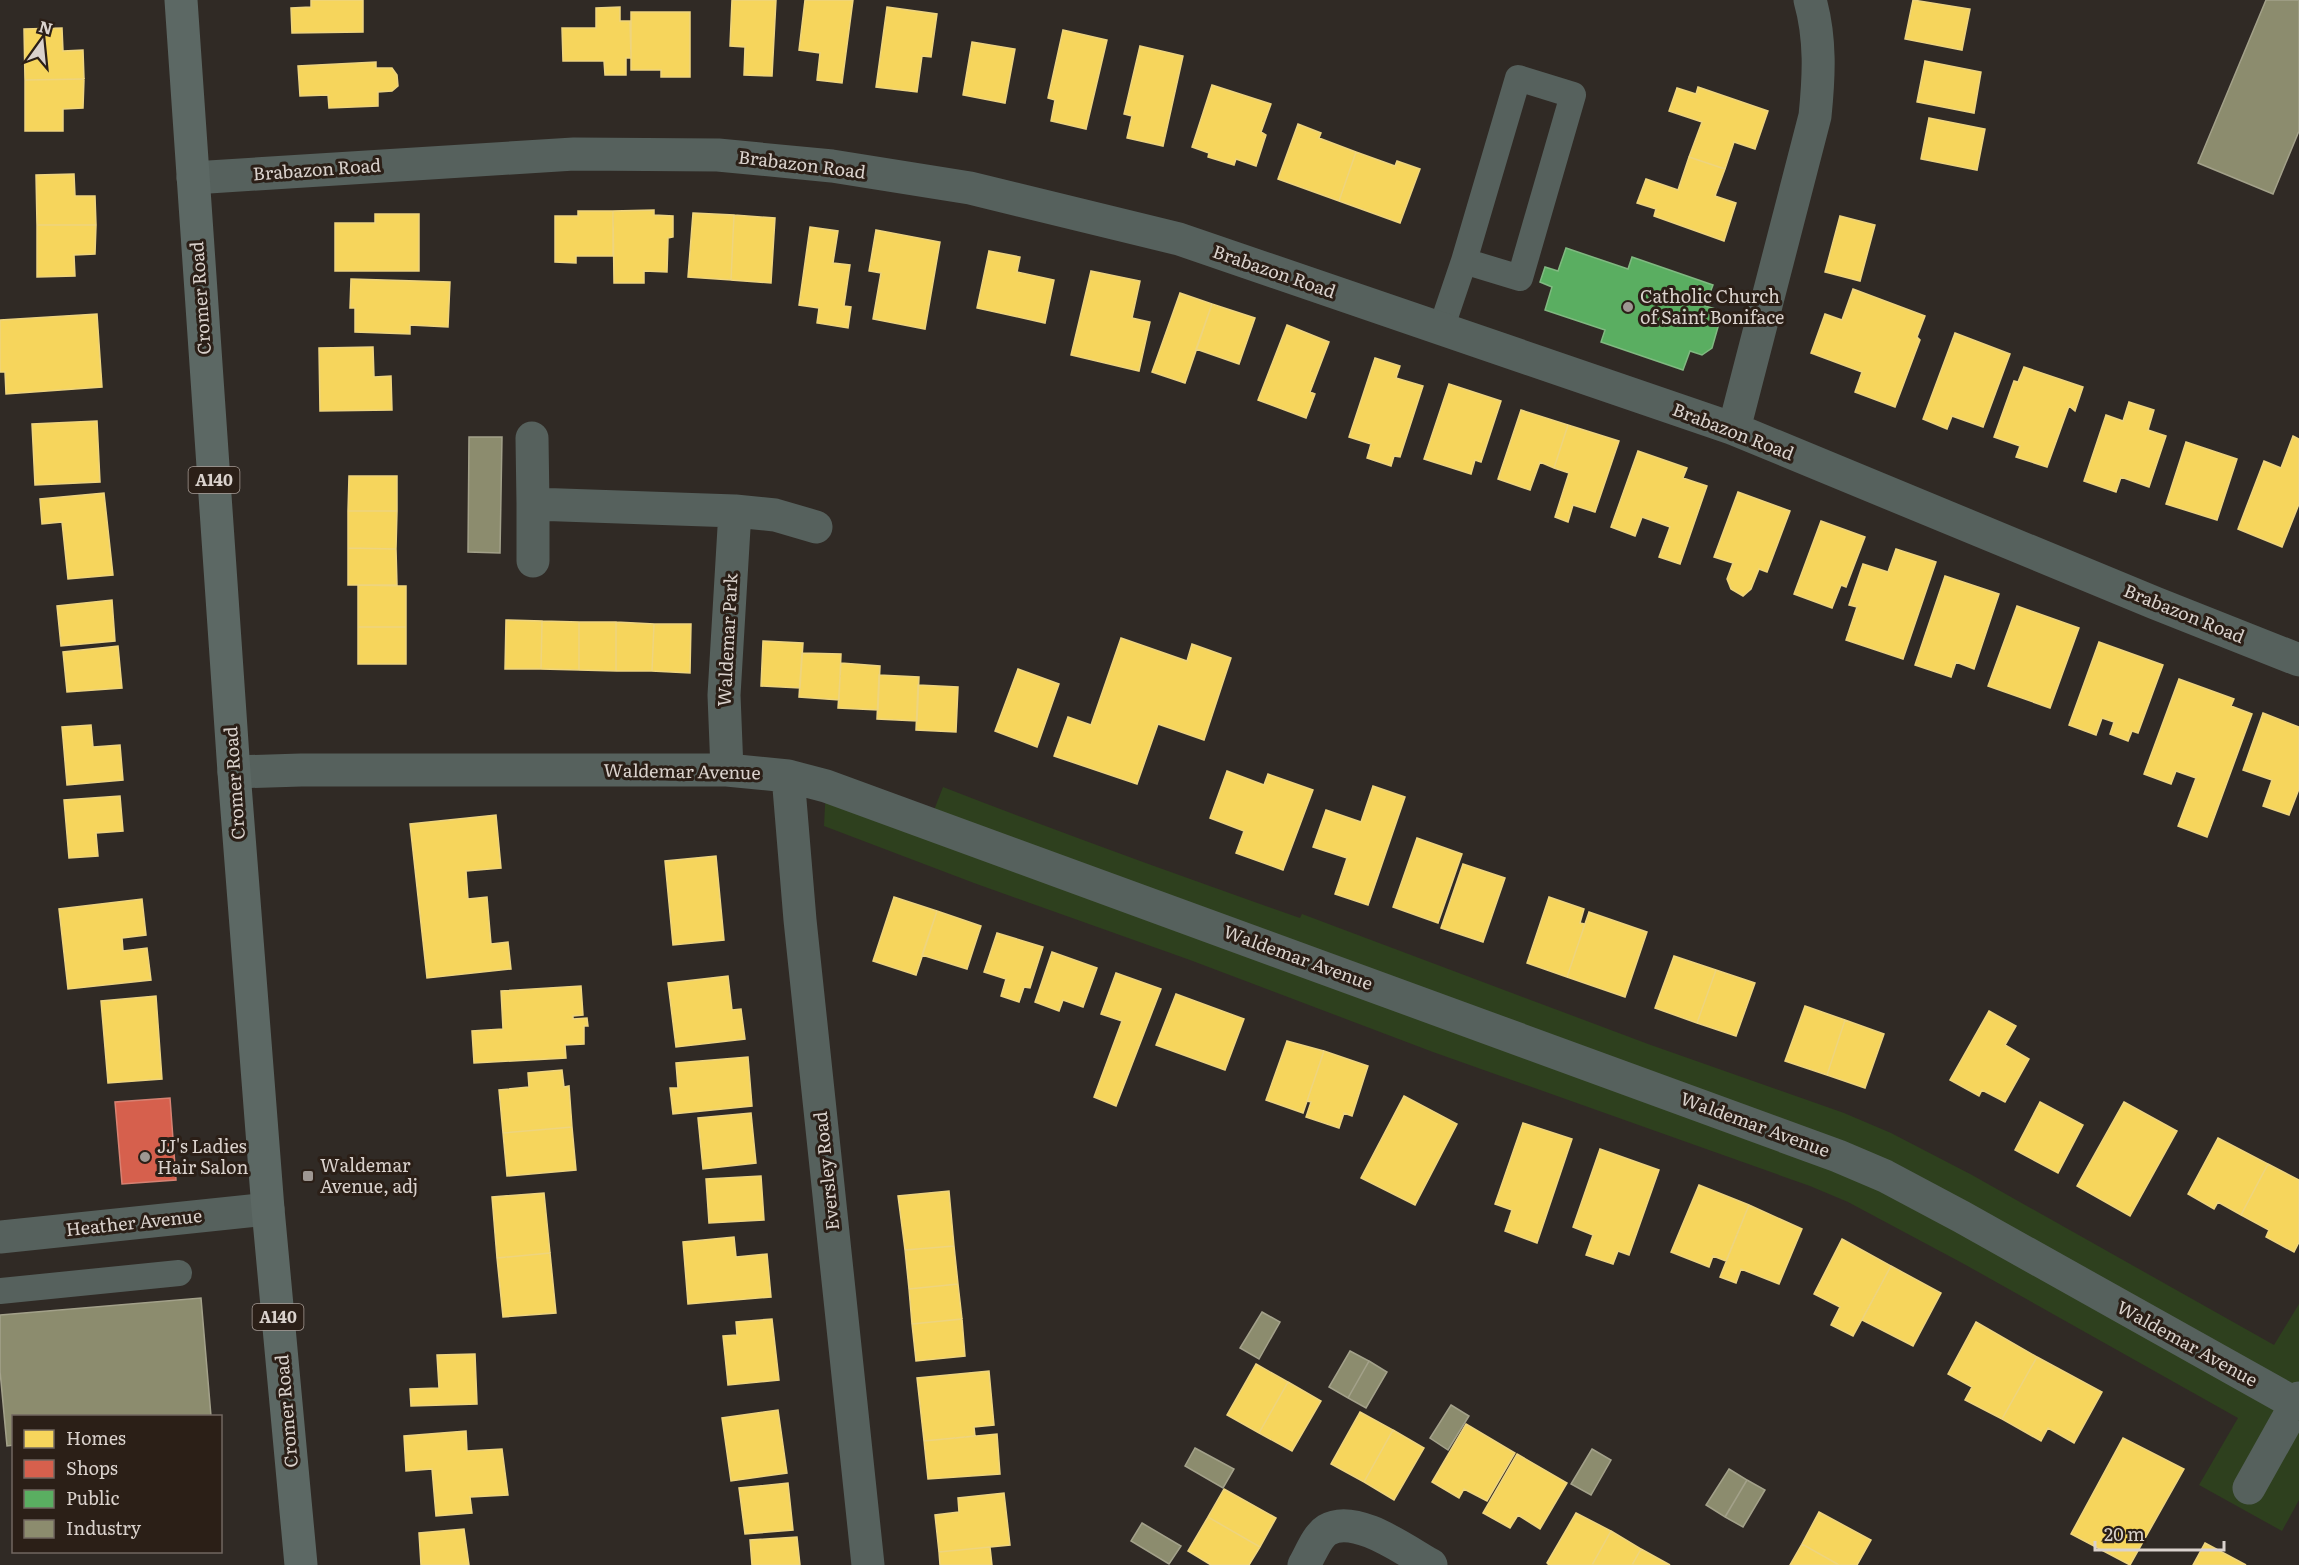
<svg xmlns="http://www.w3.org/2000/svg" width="2299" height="1565" viewBox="0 0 2299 1565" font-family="Literata,serif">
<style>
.green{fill:#2e401e}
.homes{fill:#f6d55c;stroke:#eed47e;stroke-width:1.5}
.shops{fill:#d6604d;stroke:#d78273;stroke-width:1.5}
.public{fill:#5aae61;stroke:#80b981;stroke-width:1.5}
.industry{fill:#8c8c6e;stroke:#a3a18a;stroke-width:1.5}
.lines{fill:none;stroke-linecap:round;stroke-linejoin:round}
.service{stroke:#56615d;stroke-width:26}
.minor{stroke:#56615d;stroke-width:33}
.trunk{stroke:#5c6864;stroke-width:33}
.poi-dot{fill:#9e9792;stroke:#2b1f17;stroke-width:2}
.labels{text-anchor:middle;stroke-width:6;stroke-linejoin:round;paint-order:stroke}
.shield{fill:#2b1f17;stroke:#a69c96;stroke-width:1.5}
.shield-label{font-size:16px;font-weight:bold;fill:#dad2cd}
.street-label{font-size:18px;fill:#dad2cd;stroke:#2b1f17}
.poi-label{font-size:18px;fill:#dad2cd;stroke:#2b1f17;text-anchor:start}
</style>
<rect width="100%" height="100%" fill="#302a25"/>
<path class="green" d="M 826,786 L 929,823 L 943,787 C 1061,833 1180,876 1300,918 L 1302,914 L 1648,1044 L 1844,1113 L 1891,1133 L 1972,1175 L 2274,1345 L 2299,1304 L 2299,1500 L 2282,1531 L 2199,1485 L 2238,1418 L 1964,1264 L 1848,1202 L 1810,1186 L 1433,1052 L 1190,960 L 974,883 L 824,826 Z"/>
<path class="homes" d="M 311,0 L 363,0 L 363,32 L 292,33 L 291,8 L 311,7 Z
M 732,0 L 776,0 L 772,76 L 744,75 L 745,47 L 730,46 Z
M 805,0 L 853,0 L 842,83 L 817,80 L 820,53 L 799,50 Z
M 1913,0 L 1970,9 L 1962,50 L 1905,39 Z
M 620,7 L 620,21 L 630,21 L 631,58 L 626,58 L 626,75 L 605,75 L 604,61 L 563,61 L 562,28 L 596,28 L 596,8 Z
M 887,7 L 937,14 L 931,57 L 922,56 L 917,92 L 876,87 Z
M 631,12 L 690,12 L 690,77 L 661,77 L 661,70 L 631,70 Z
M 62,28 L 63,51 L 83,50 L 84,79 L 25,80 L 24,29 Z
M 1063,30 L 1107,40 L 1086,129 L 1051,121 L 1055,100 L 1048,98 Z
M 972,42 L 1015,49 L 1005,103 L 963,95 Z
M 1140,46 L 1183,56 L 1163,146 L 1127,138 L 1132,116 L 1124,114 Z
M 1925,61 L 1981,72 L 1974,113 L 1917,102 Z
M 376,62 L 376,68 L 392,68 L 397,75 L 398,86 L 392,91 L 378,92 L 378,106 L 329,108 L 328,95 L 300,96 L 298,66 Z
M 84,79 L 83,108 L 63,109 L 63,131 L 25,131 L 25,80 Z
M 1212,85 L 1271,104 L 1261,132 L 1266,135 L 1256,166 L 1236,159 L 1234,165 L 1208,157 L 1209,153 L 1192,147 Z
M 1698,87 L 1768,111 L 1755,149 L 1734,142 L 1725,169 L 1689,157 L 1702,122 L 1669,111 L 1677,88 L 1696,94 Z
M 1929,118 L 1985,129 L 1977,170 L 1921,159 Z
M 1298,124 L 1321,133 L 1319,138 L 1356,152 L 1339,201 L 1278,179 Z
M 1356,152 L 1395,166 L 1397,161 L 1420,169 L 1400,223 L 1339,201 Z
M 1689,157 L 1725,169 L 1715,196 L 1736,203 L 1724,241 L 1654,216 L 1656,209 L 1637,203 L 1646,179 L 1678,190 Z
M 74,174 L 75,196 L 95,196 L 96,225 L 37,225 L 36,175 Z
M 654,210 L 654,215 L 673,216 L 673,237 L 668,238 L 667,272 L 644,271 L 644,283 L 614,283 L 613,211 Z
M 578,211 L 613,211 L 613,256 L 576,256 L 576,263 L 555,262 L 555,216 L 578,216 Z
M 693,213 L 734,215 L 731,280 L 688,277 Z
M 375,214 L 419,214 L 419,271 L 335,271 L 335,223 L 375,223 Z
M 734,215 L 775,218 L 771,283 L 731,280 Z
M 1840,216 L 1875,225 L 1860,281 L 1825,272 Z
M 37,225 L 96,225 L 95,254 L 74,255 L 75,276 L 37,277 Z
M 810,227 L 838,231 L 833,263 L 850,265 L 844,306 L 851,307 L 848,328 L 817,323 L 819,308 L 799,305 Z
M 876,230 L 940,242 L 925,329 L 873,319 L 881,273 L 869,271 Z
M 989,251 L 1020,257 L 1017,272 L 1054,280 L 1045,323 L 977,308 Z
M 1091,271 L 1140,281 L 1132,318 L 1150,322 L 1139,371 L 1071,355 Z
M 351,279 L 450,282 L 448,327 L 410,325 L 410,334 L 355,332 L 355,308 L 350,308 Z
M 1853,289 L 1925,316 L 1917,337 L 1920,340 L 1895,407 L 1855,392 L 1862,372 L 1811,353 L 1825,314 L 1842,320 Z
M 1180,293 L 1212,304 L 1185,383 L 1152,372 Z
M 1212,304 L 1255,318 L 1239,364 L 1196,349 Z
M 97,314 L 102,387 L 6,394 L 5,372 L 0,372 L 0,320 Z
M 1287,325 L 1329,342 L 1310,392 L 1315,394 L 1306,418 L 1258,400 Z
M 1955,333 L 2010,354 L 1983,427 L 1952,416 L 1947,429 L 1923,419 Z
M 373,347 L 374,377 L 391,376 L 392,410 L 320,411 L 319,348 Z
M 1375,358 L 1400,366 L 1396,378 L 1423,386 L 1400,457 L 1394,456 L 1391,466 L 1367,458 L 1371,444 L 1349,437 Z
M 2024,367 L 2083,387 L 2075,411 L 2069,406 L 2047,467 L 2016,457 L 2020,446 L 1994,437 L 2014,381 L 2018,382 Z
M 1449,384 L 1501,401 L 1481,462 L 1475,460 L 1471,474 L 1424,459 Z
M 2129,402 L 2154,410 L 2148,430 L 2166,436 L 2149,487 L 2121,477 L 2116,492 L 2084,481 L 2106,415 L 2123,421 Z
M 1521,410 L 1568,425 L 1554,468 L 1540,462 L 1530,490 L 1498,479 Z
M 97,421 L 100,482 L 35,485 L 32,424 Z
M 1568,425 L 1619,441 L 1595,512 L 1573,505 L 1568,522 L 1555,517 L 1569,473 L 1554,468 Z
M 2293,436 L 2299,439 L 2299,504 L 2282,547 L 2238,529 L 2264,461 L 2281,468 Z
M 2186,442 L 2237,459 L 2217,520 L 2166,504 Z
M 1638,451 L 1687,468 L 1683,478 L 1707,486 L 1680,564 L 1659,557 L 1670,527 L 1642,517 L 1635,536 L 1611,527 Z
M 349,476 L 397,476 L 397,511 L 348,511 Z
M 1738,492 L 1790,511 L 1767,572 L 1759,569 L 1751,589 L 1743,596 L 1731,589 L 1727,579 L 1733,563 L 1714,557 Z
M 104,493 L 113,575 L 68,579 L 62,522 L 42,524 L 40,499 Z
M 348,511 L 397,511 L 396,549 L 348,548 Z
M 1821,521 L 1865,537 L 1846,587 L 1841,585 L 1832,608 L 1794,594 Z
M 348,548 L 396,549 L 397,585 L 348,585 Z
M 1896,549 L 1936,562 L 1903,659 L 1846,640 L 1857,607 L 1849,605 L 1863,564 L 1888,572 Z
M 1945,576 L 1999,594 L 1974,669 L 1956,662 L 1951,677 L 1915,665 Z
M 358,585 L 406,586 L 406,627 L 358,627 Z
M 112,600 L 115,641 L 61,646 L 57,606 Z
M 2017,606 L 2079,628 L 2050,708 L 1988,686 Z
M 506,620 L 542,621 L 541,669 L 505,669 Z
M 542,621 L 579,622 L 579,670 L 541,669 Z
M 579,622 L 616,622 L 616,671 L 579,670 Z
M 616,622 L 654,624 L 652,671 L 616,671 Z
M 654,624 L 691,624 L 690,673 L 652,671 Z
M 358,627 L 406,627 L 406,664 L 358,664 Z
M 1121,638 L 1187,661 L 1192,644 L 1231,658 L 1204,740 L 1158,724 L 1137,784 L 1054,756 L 1068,717 L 1091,725 Z
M 763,641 L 803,643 L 800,688 L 761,686 Z
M 2099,642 L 2163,665 L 2138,733 L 2132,731 L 2128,741 L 2110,734 L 2114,722 L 2102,718 L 2096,735 L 2069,725 Z
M 118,646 L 122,688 L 67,692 L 63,652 Z
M 802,653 L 841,654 L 839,700 L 799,697 Z
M 841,663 L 880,666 L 878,710 L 838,708 Z
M 1018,669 L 1059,684 L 1037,747 L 995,731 Z
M 879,675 L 919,677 L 917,721 L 877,719 Z
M 2179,679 L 2234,699 L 2231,706 L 2252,714 L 2207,837 L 2178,826 L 2196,778 L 2176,771 L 2171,784 L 2144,774 Z
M 918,685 L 958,687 L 956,732 L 916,730 Z
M 2263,713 L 2299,727 L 2299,789 L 2289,815 L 2263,806 L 2272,780 L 2243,770 Z
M 91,725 L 93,747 L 120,745 L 123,780 L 67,785 L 62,727 Z
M 1227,771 L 1264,785 L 1268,774 L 1313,790 L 1283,870 L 1236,853 L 1244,831 L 1210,818 Z
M 1373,786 L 1405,797 L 1368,905 L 1335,894 L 1347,858 L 1313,847 L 1326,810 L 1361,822 Z
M 120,796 L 123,831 L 96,833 L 98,856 L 69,858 L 64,800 Z
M 496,815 L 501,868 L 466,871 L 468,899 L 487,897 L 491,944 L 508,942 L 511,969 L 427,978 L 410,824 Z
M 1417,838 L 1462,854 L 1438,923 L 1393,907 Z
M 716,856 L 724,940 L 673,945 L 665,861 Z
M 1463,864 L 1505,878 L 1483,942 L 1441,928 Z
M 894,897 L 937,911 L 916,975 L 873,961 Z
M 1549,897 L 1584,909 L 1580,923 L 1585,924 L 1567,977 L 1527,963 Z
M 142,899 L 146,935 L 122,938 L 123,951 L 147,948 L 151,980 L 68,989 L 59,909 Z
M 937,911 L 981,926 L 967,969 L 922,955 Z
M 1589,912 L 1647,932 L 1625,997 L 1567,977 Z
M 997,933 L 1043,947 L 1030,988 L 1024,987 L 1019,1002 L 1001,996 L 1006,979 L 984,972 Z
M 1052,952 L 1097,968 L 1083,1007 L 1063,1000 L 1059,1011 L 1035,1002 Z
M 1674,956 L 1716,970 L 1697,1023 L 1655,1008 Z
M 1716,970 L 1755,983 L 1736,1036 L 1697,1023 Z
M 1116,973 L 1161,989 L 1116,1106 L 1094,1097 L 1122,1021 L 1101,1014 Z
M 728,976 L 732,1010 L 741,1009 L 745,1039 L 676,1047 L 668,983 Z
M 581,986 L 583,1015 L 573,1016 L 573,1019 L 587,1018 L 588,1026 L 584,1026 L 584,1044 L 565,1045 L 566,1058 L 474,1063 L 472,1031 L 503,1029 L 501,991 Z
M 1176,994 L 1244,1019 L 1225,1070 L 1156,1045 Z
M 156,996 L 162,1079 L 108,1083 L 101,1001 Z
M 1805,1006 L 1845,1020 L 1827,1075 L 1785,1061 Z
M 1989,1011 L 2016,1026 L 2005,1045 L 2029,1059 L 2005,1102 L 1982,1090 L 1979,1096 L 1950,1080 Z
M 1845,1020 L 1884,1034 L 1865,1088 L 1827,1075 Z
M 1287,1041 L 1324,1051 L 1303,1113 L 1266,1100 Z
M 1324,1051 L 1368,1066 L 1352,1116 L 1344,1113 L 1339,1128 L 1306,1117 L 1311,1102 L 1307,1101 Z
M 748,1057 L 752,1106 L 673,1114 L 670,1088 L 678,1088 L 676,1063 Z
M 562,1070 L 564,1087 L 569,1086 L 572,1127 L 503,1133 L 499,1090 L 529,1087 L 528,1073 Z
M 1404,1096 L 1457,1124 L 1415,1205 L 1361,1178 Z
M 2040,1102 L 2083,1125 L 2058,1173 L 2015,1150 Z
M 2124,1102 L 2177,1131 L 2130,1216 L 2077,1186 Z
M 751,1113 L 756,1163 L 703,1169 L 698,1118 Z
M 1523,1123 L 1572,1139 L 1537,1243 L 1505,1231 L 1512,1210 L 1495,1204 Z
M 572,1127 L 576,1170 L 507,1176 L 503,1133 Z
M 2218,1138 L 2268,1164 L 2241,1215 L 2218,1202 L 2214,1209 L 2188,1194 Z
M 1600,1149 L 1659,1170 L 1629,1255 L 1618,1251 L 1613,1264 L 1586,1255 L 1593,1235 L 1573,1227 Z
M 2268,1164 L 2299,1180 L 2299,1242 L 2294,1252 L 2266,1237 L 2269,1230 L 2241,1215 Z
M 761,1176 L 764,1220 L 709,1223 L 706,1179 Z
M 1699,1185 L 1749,1205 L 1726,1261 L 1713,1256 L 1709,1267 L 1671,1252 Z
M 949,1191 L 954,1246 L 905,1250 L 898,1196 Z
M 544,1193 L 550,1253 L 497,1258 L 492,1197 Z
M 1749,1205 L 1802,1229 L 1779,1284 L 1741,1269 L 1736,1283 L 1720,1277 Z
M 734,1237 L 736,1257 L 767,1254 L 771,1297 L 688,1304 L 683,1242 Z
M 1842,1239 L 1891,1266 L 1853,1336 L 1831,1325 L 1840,1307 L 1814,1294 Z
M 954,1246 L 958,1284 L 909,1289 L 905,1250 Z
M 550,1253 L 556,1313 L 503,1317 L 497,1258 Z
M 1891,1266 L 1941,1293 L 1913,1346 L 1862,1320 Z
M 958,1284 L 962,1319 L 912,1324 L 909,1289 Z
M 772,1319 L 779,1380 L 728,1385 L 723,1336 L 737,1335 L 736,1322 Z
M 962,1319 L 965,1356 L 916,1361 L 912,1324 Z
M 1976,1322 L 2037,1357 L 2002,1419 L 1965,1400 L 1972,1387 L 1948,1374 Z
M 475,1354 L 477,1404 L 411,1406 L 410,1389 L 439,1388 L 437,1355 Z
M 2037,1357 L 2102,1392 L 2074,1443 L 2048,1428 L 2041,1441 L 2002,1419 Z
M 1256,1364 L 1288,1382 L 1259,1433 L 1227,1415 Z
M 989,1371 L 994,1425 L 974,1427 L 975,1436 L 924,1441 L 917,1378 Z
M 1288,1382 L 1321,1401 L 1292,1451 L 1259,1433 Z
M 778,1410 L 787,1473 L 731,1481 L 722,1418 Z
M 1360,1412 L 1393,1430 L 1364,1482 L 1331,1464 Z
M 1466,1424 L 1515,1453 L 1487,1501 L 1464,1489 L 1459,1498 L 1432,1482 Z
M 1393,1430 L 1424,1448 L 1394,1500 L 1364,1482 Z
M 466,1431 L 467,1451 L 502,1449 L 508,1495 L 470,1497 L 472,1513 L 436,1516 L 432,1469 L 406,1471 L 404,1436 Z
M 997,1434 L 1000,1474 L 928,1479 L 924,1441 Z
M 2123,1438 L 2184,1469 L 2130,1565 L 2071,1534 Z
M 1517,1454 L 1567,1483 L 1540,1529 L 1518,1515 L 1510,1528 L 1483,1513 Z
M 788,1483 L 793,1530 L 745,1534 L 739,1488 Z
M 1224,1489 L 1276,1518 L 1260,1547 L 1208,1517 Z
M 1004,1493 L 1010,1545 L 939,1552 L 935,1515 L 959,1512 L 958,1498 Z
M 1819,1512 L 1871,1540 L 1857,1565 L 1839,1565 L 1802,1544 Z
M 1576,1513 L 1611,1531 L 1592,1565 L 1549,1565 L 1547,1563 Z
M 1208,1517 L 1260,1547 L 1249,1565 L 1211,1565 L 1188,1551 Z
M 464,1529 L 469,1565 L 421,1565 L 419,1533 Z
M 1611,1531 L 1641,1549 L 1632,1565 L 1592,1565 Z
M 797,1537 L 800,1565 L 752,1565 L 750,1540 Z
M 2205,1543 L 2246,1565 L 2193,1565 Z
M 1802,1544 L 1839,1565 L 1790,1565 Z
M 990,1547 L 992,1565 L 940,1565 L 939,1552 Z
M 1641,1549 L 1670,1565 L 1632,1565 Z"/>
<path class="shops" d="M 170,1098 L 176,1180 L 122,1184 L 115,1102 Z"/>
<path class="public" d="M 1566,248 L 1628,269 L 1632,257 L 1713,285 L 1705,306 L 1716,309 L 1720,320 L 1712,348 L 1702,355 L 1690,351 L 1683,370 L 1601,342 L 1605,330 L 1545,310 L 1552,287 L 1540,282 L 1545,267 L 1558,271 Z"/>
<path class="industry" d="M 2266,0 L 2299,0 L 2299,131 L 2273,194 L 2198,163 Z
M 469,437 L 502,437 L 500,553 L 468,552 Z
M 201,1298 L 211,1416 L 14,1416 L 14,1445 L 7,1446 L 0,1371 L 0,1315 Z
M 1262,1312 L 1280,1322 L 1259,1359 L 1240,1348 Z
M 1350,1351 L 1369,1361 L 1348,1398 L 1329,1387 Z
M 1369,1361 L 1387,1372 L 1366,1408 L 1348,1398 Z
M 1451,1405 L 1469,1416 L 1448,1450 L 1430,1438 Z
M 1195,1448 L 1234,1469 L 1223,1488 L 1185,1466 Z
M 1592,1449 L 1611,1460 L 1591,1495 L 1571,1484 Z
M 1729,1469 L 1747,1480 L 1725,1517 L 1706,1505 Z
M 1747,1480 L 1765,1490 L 1743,1527 L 1725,1517 Z
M 1142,1523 L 1181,1546 L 1169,1564 L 1131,1541 Z"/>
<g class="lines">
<path class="service" d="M 1441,329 L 1464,261 L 1518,78 L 1573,95 L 1520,278 L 1464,261
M 0,1291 L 179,1273"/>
<path class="minor" d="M 193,178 L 574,154 L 718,155 L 832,166 L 970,188 L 1179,239 L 1734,429 L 2155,603 L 2299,660
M 1734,429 L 1815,116 C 1819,77 1821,39 1810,0
M 532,438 L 533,504 L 735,511 L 775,515 L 816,527
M 533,504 L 533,561
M 727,770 L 724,695 L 735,511
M 234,772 L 301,770 L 727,770 L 788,776 L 826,786 L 1838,1156 L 1885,1176 L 1962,1217 L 2296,1404 L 2299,1398
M 788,776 L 800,920 L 868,1565
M 0,1237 L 268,1209
M 2249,1488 L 2296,1404
M 1304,1565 C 1310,1555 1317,1536 1327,1530 C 1355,1513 1406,1551 1431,1565"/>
<path class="trunk" d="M 181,0 L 234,772 L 268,1209 L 301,1565"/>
</g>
<g class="poi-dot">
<circle cx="1628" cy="307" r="6"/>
<circle cx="145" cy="1157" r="6"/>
<rect x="302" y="1170" width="12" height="12" rx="3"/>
</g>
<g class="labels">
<g class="shield">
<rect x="188.5" y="467" width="51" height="26" rx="4.5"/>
<rect x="252.5" y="1304" width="51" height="26" rx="4.5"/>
</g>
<g class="shield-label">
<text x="214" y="486">A140</text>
<text x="278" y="1323">A140</text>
</g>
<g class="street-label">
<text transform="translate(802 165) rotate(7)" y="6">Brabazon Road</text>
<text transform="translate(317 170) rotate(-4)" y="6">Brabazon Road</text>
<text transform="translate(1274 272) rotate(19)" y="6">Brabazon Road</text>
<text transform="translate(201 298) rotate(-94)" y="6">Cromer Road</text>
<text transform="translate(1733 432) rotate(21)" y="6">Brabazon Road</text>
<text transform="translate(2184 614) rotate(22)" y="6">Brabazon Road</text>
<text transform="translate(728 640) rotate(-87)" y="6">Waldemar Park</text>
<text transform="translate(682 772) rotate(1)" y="6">Waldemar Avenue</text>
<text transform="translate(235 783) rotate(-94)" y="6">Cromer Road</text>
<text transform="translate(1298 958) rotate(20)" y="6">Waldemar Avenue</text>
<text transform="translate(1755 1125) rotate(20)" y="6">Waldemar Avenue</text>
<text transform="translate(827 1171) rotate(-96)" y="6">Eversley Road</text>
<text transform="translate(134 1223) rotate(-6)" y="6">Heather Avenue</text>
<text transform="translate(2187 1344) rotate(29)" y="6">Waldemar Avenue</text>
<text transform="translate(287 1411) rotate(-95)" y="6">Cromer Road</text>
</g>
<g class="poi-label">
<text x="1640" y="303">Catholic Church<tspan x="1640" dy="21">of Saint Boniface</tspan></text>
<text x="157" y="1153">JJ's Ladies<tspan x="157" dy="21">Hair Salon</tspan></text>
<text x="320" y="1172">Waldemar<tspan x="320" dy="21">Avenue, adj</tspan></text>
</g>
</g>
<rect x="12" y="1415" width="210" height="138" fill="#2b1f17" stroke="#716760" stroke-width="1.5"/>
<rect x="24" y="1430" width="30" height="18" fill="#f6d55c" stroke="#716760" stroke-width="1.5"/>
<text x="66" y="1445" font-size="18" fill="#dad2cd">Homes</text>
<rect x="24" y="1460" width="30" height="18" fill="#d6604d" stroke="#716760" stroke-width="1.5"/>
<text x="66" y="1475" font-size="18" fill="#dad2cd">Shops</text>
<rect x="24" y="1490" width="30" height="18" fill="#5aae61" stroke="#716760" stroke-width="1.5"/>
<text x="66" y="1505" font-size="18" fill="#dad2cd">Public</text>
<rect x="24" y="1520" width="30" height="18" fill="#8c8c6e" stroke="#716760" stroke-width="1.5"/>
<text x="66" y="1535" font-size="18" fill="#dad2cd">Industry</text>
<g transform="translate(42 42) rotate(15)" stroke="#2b1f17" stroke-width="4.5" paint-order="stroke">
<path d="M0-4.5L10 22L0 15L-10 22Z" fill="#dad2cd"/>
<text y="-9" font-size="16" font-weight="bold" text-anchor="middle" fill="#dad2cd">N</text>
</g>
<path d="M2095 1541v9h129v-9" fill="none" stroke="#dad2cd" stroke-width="3"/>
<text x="2104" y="1541" font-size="18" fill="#dad2cd" stroke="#2b1f17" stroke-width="4.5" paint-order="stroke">20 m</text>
</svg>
